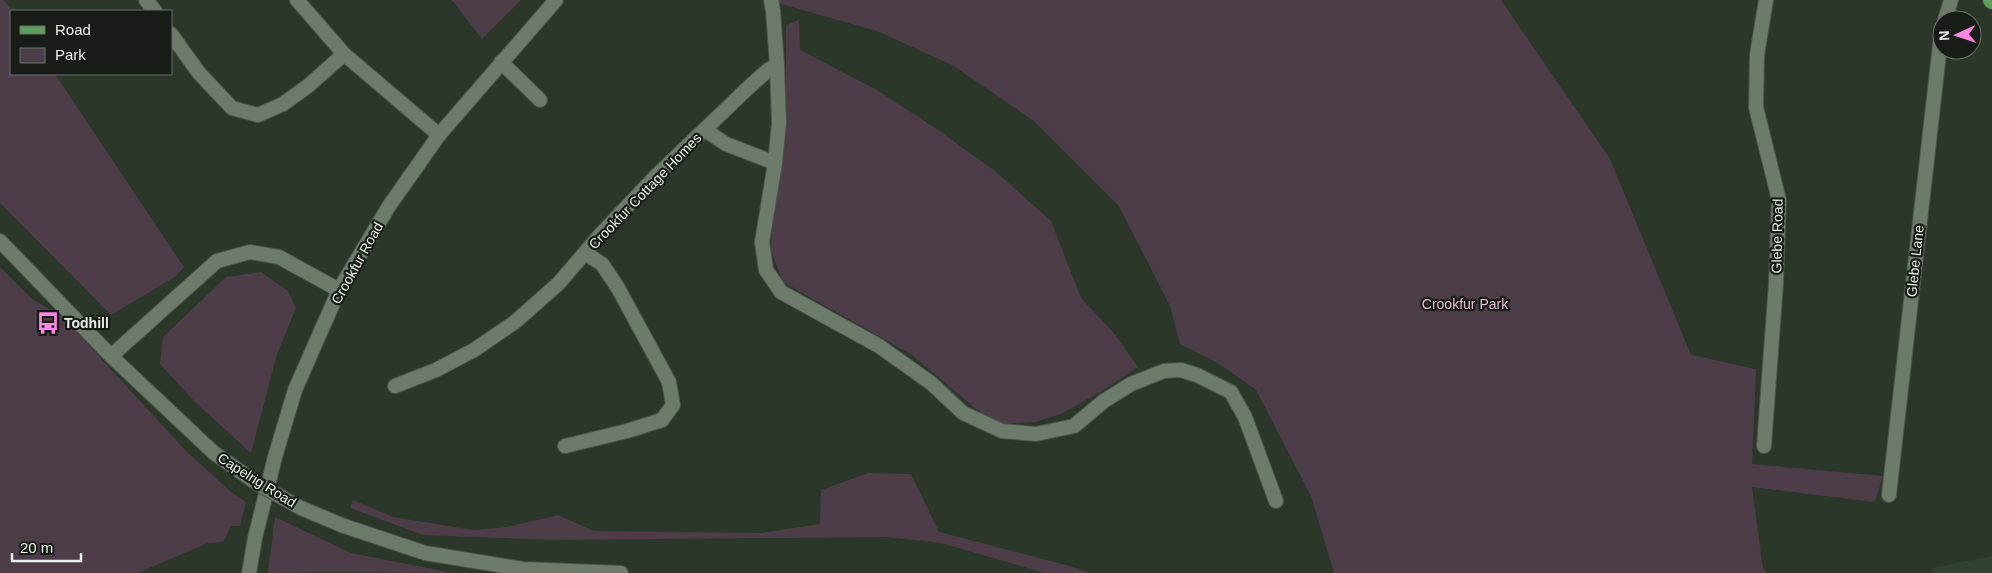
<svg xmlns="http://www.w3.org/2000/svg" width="1992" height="573" viewBox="0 0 1992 573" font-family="Helvetica,sans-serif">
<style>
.built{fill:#314330}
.green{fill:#4d3d49}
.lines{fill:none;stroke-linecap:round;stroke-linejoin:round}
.minor-casing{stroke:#4a5549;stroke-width:16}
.tertiary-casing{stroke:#4a5549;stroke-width:16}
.primary-casing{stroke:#4a5549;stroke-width:16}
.minor{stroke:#6d7b6b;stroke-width:14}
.tertiary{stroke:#6d7b6b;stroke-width:14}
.primary{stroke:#5ca05a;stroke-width:14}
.tertiary-bridge-casing{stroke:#4a5549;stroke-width:16;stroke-linecap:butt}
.tertiary-bridge{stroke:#6d7b6b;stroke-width:14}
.labels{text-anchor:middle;stroke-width:4.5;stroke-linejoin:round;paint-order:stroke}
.street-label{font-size:14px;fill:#e8f0e7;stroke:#171d16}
.park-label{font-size:14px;fill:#e5b5d9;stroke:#171d16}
.poi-label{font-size:14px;font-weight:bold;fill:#e8f0e7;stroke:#171d16;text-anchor:start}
</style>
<rect width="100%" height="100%" fill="#2a3729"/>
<path class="built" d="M 1992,556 L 1992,573 L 1933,573 L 1932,568 Z"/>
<path class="green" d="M 0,0 L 4,0 L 12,11 L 11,74 L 55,74 L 184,267 L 175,277 L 111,315 L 0,203 Z
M 452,0 L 521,0 L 482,39 Z
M 767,0 L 1501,0 L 1610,159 L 1691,355 L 1756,369 L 1752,464 L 1883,476 L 1875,502 L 1752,487 L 1763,569 L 1768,573 L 1334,573 L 1311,496 L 1256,390 L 1218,363 L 1180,344 L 1170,306 L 1119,206 L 1034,121 L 952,65 L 877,31 Z
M 799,20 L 800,50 L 877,90 L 938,130 L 995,171 L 1051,221 L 1081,298 L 1113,332 L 1138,367 L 1097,394 L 1061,414 L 1035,422 L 999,424 L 975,408 L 912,355 L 783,282 L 771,251 L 772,230 L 786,133 L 786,25 Z
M 0,267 L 32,299 L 63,317 L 186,451 L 231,492 L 246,502 L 240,526 L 231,526 L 223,542 L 208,543 L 137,573 L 0,573 Z
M 261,272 L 288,291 L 296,308 L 277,354 L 251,453 L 195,402 L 160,364 L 163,337 L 226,277 Z
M 868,473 L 911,474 L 939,532 L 1066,565 L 1091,573 L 1045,573 L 941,543 L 888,537 L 555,540 L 423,535 L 350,508 L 353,500 L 393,517 L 473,530 L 507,527 L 558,515 L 594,531 L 761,533 L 820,524 L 821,490 Z
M 275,517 L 351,553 L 453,573 L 326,572 L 268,573 Z"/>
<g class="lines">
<defs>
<path id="minor" d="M 146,0 L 155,11
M 297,0 L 344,54 L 439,135
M 771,0 L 773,11 L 777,65 L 779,123 L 775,163 L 762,242 L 766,270 L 781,292 L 879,346 L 931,383 L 963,413 L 1002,431 L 1036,434 L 1074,426 L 1104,401 L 1131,384 L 1164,371 L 1181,370 L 1197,375 L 1231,392 L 1245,417 L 1276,501
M 1945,20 L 1951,0
M 171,34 L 199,73 L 232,108 L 258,115 L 283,104 L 308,86 L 344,54
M 501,62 L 540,100
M 705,130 L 726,144 L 775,163
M 395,386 L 436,370 L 474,350 L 515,322 L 559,283 L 601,234 L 656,176 L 749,87 L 768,70 L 777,65
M 565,446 L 627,431 L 662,420 L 673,405 L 669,382 L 618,288 L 602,264 L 585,253
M 1764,446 L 1776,283 L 1779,200 L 1756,107 L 1757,55 L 1766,0
M 1889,495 L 1942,27"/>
<path id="tertiary" d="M 0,241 L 111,356 L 214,453
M 111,356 L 217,261 L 250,252 L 279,257 L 339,290
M 344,526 L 425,553 L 523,569 L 621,573
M 249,573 L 255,538 L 275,457 L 295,390 L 339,290 L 389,206 L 439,135 L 556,0"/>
<path id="primary" d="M 1990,0 L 1992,2"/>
</defs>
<use href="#minor" class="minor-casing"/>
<use href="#tertiary" class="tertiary-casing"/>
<use href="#primary" class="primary-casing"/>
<use href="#minor" class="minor"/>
<use href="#tertiary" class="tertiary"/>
<use href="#primary" class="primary"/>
<defs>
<path id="tertiary-bridge" d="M 214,453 L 258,484 L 301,508 L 344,526"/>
</defs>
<use href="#tertiary-bridge" class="tertiary-bridge-casing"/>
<use href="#tertiary-bridge" class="tertiary-bridge"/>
</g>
<defs>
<symbol id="bus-bare" viewBox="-9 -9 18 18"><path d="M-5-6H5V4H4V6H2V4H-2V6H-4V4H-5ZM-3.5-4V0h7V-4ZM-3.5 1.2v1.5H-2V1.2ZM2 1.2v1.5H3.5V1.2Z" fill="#fc86e3" stroke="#171d16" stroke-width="2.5" paint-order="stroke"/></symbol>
</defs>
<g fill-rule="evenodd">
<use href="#bus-bare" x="32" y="307" width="32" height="32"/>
</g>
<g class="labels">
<g class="street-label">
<text transform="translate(645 191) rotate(-46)" y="5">Crookfur Cottage Homes</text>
<text transform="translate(1777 236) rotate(-89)" y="5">Glebe Road</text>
<text transform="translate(1915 261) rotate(-84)" y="5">Glebe Lane</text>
<text transform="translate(357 263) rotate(-61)" y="5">Crookfur Road</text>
<text transform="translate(257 480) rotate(32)" y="5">Capelrig Road</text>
</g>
<g class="park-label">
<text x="1465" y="309">Crookfur Park</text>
</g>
<g class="poi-label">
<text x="64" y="328">Todhill</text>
</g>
</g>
<rect x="10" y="10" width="162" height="65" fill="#171d16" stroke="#6b716a"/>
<rect x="20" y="26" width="25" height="8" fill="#5ca05a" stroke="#6b716a"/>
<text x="55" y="35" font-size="15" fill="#e8f0e7">Road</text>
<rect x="20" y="48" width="25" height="15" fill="#4d3d49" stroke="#6b716a"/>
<text x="55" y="60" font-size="15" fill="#e8f0e7">Park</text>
<g transform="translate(1957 35) rotate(267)"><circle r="24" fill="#171d16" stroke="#6b716a"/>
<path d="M0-4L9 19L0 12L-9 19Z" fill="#fc86e3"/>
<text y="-8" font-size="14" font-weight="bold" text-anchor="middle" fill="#e8f0e7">N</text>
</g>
<path d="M12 553v8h69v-8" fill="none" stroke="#e8f0e7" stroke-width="2.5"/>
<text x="20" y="553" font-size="15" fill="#e8f0e7" stroke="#171d16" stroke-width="4" paint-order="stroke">20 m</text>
</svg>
